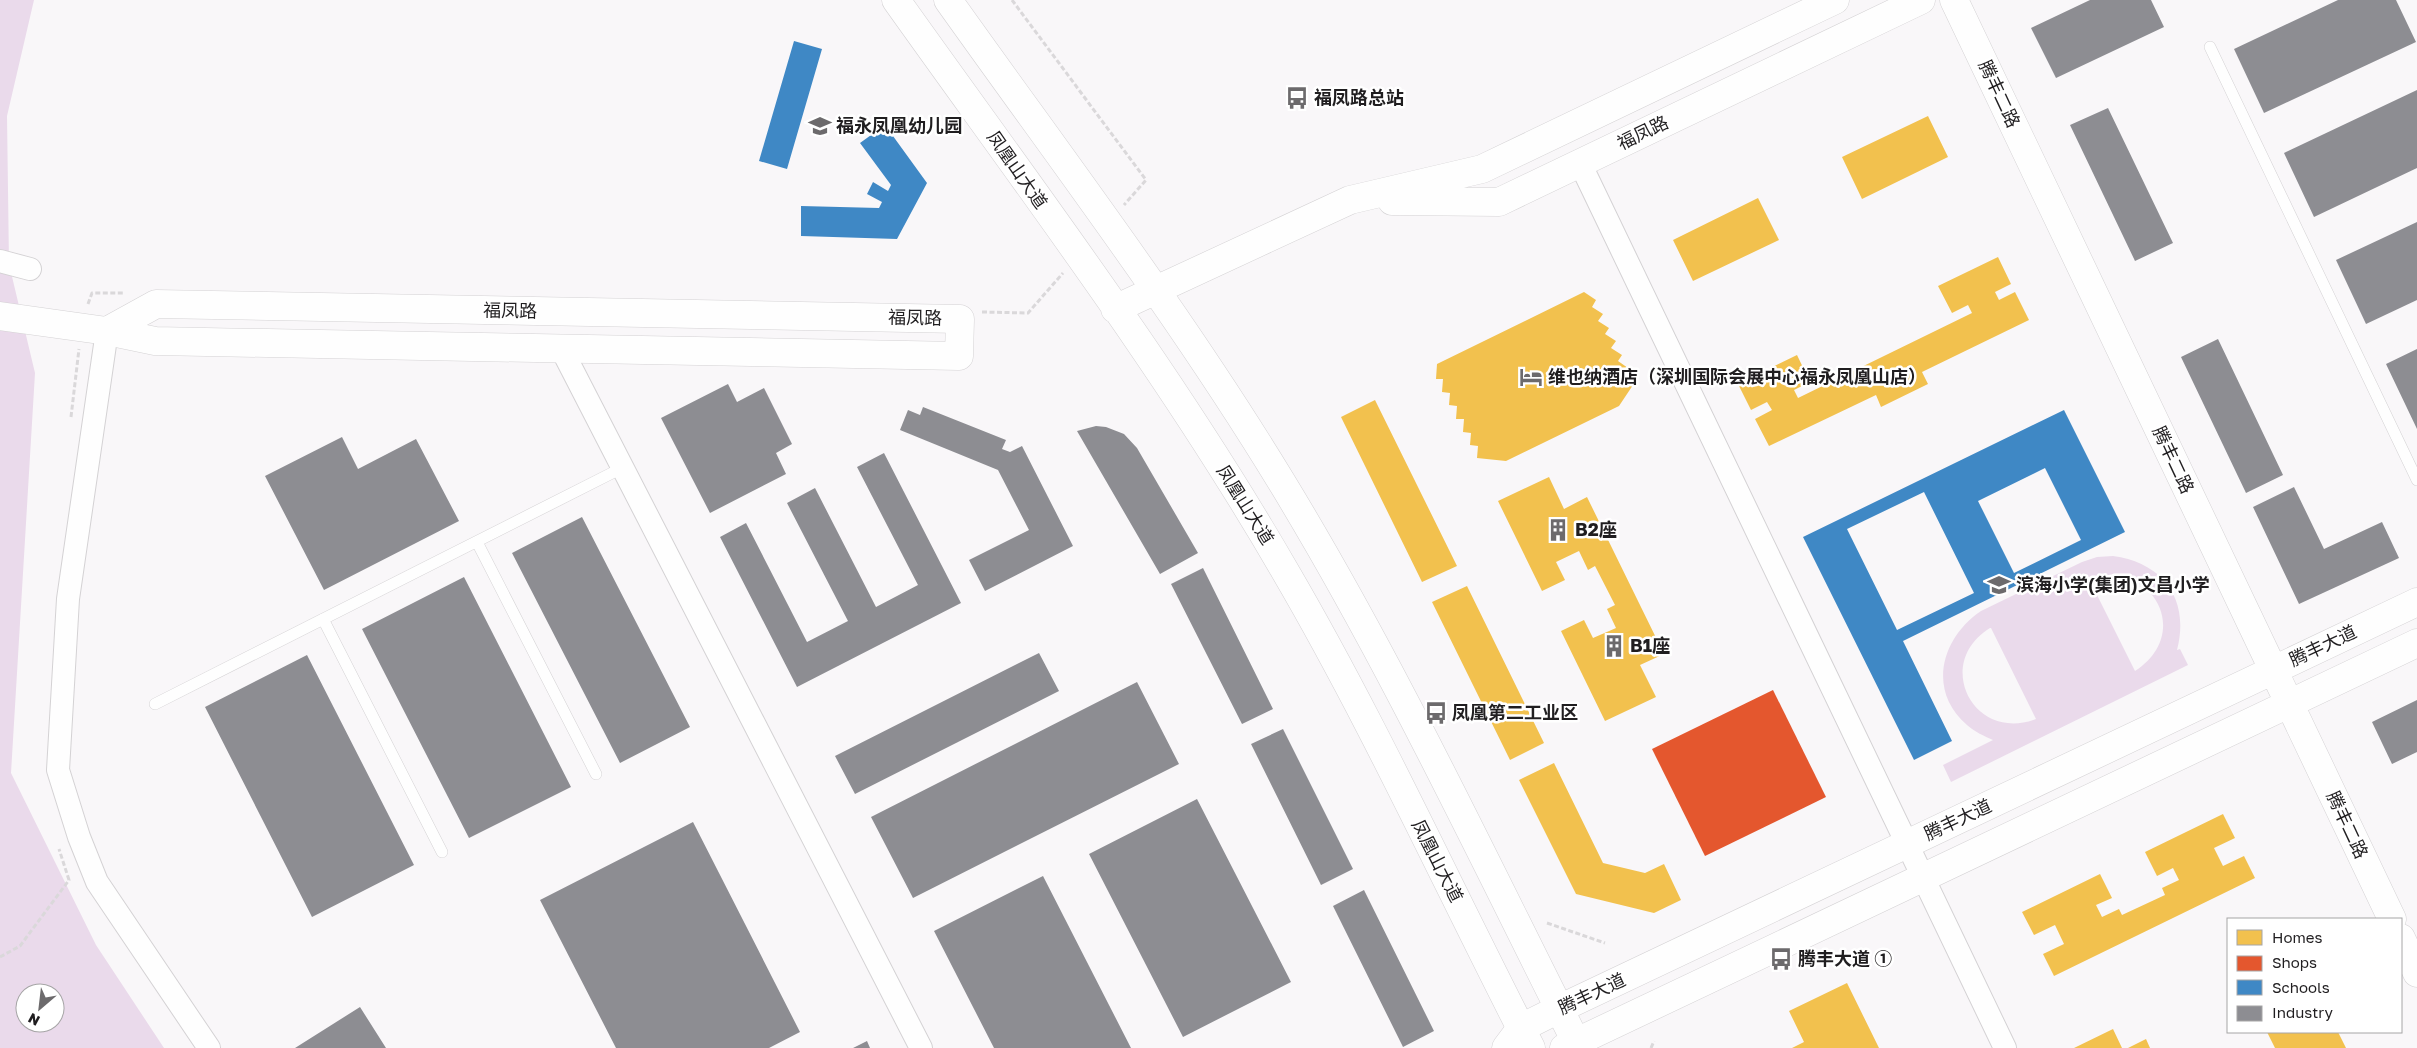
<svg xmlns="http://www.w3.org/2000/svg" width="2417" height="1048" viewBox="0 0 2417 1048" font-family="'Golos Text','Noto Sans SC',sans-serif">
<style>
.green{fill:#eadaeb;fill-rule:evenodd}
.homes{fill:#f2c14e}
.shops{fill:#e4572e}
.schools{fill:#3f88c5;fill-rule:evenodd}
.industry{fill:#8d8d92}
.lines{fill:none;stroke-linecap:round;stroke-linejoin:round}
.service-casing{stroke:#d4d2d4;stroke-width:12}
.minor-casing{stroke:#d4d2d4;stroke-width:24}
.tertiary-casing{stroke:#d4d2d4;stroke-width:29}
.secondary-casing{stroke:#d4d2d4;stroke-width:29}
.path{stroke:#dad8da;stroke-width:3;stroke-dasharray:5 2.5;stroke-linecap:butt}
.service{stroke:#fefefe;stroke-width:11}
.minor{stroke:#fefefe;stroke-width:22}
.tertiary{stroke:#fefefe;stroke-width:28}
.secondary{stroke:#fefefe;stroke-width:28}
.labels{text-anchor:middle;stroke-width:5;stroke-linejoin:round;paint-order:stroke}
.street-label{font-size:18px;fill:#201e20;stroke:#fff}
.poi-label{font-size:18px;font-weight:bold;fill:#201e20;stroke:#fff;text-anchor:start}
</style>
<rect width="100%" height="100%" fill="#f9f7f9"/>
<path class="green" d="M 0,0 L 34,0 L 7,116 L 9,264 L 35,373 L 11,773 L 96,945 L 164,1048 L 0,1048 ZM 25,993 L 55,993 L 55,1023 L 25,1023 Z
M 2113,556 C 2164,563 2190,600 2177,650 L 2180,649 L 2188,665 L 1951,782 L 1943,765 L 1993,740 C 1984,736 1975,732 1967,725 C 1927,691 1941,638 1981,611 L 2082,562 L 2097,557 ZM 2113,574 C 2167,583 2182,641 2135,671 L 2089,579 ZM 1990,628 L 1991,628 L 2036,719 C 1973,743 1933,663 1990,628 Z"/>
<path class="homes" d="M 1928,116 L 1948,157 L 1862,199 L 1842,157 Z
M 1758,198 L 1779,240 L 1693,281 L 1673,240 Z
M 1998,257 L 2011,284 L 1995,292 L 1999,300 L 2015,292 L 2029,320 L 1922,372 L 1928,384 L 1881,407 L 1876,395 L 1769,446 L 1755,419 L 1772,410 L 1767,402 L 1751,410 L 1738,384 L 1797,355 L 1810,382 L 1794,390 L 1798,398 L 1972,313 L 1968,305 L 1952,313 L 1938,286 Z
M 1584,292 L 1596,300 L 1592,307 L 1603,314 L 1598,321 L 1609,328 L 1605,334 L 1616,341 L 1611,348 L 1622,355 L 1618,361 L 1628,368 L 1624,375 L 1635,382 L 1619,406 L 1506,461 L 1477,458 L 1478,446 L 1470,445 L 1471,433 L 1463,432 L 1464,419 L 1456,419 L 1457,406 L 1449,405 L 1450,393 L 1442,392 L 1443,379 L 1436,379 L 1437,364 Z
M 1375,400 L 1457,566 L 1422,582 L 1341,417 Z
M 1549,477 L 1564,509 L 1587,497 L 1664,654 L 1640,665 L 1656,697 L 1605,721 L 1561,631 L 1584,620 L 1593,638 L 1616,628 L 1607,609 L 1615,605 L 1595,566 L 1588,570 L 1579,551 L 1556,562 L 1565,580 L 1542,591 L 1498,501 Z
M 1467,586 L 1544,743 L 1510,760 L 1432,602 Z
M 1554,763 L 1603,863 L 1645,873 L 1664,864 L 1681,900 L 1654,913 L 1576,894 L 1519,780 Z
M 2223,814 L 2235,838 L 2214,848 L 2223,866 L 2244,856 L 2255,878 L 2054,976 L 2043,954 L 2064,944 L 2055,925 L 2034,935 L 2022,912 L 2100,874 L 2112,898 L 2096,905 L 2102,917 L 2119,909 L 2122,915 L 2165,895 L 2162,888 L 2179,880 L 2173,868 L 2157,876 L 2145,852 Z
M 1847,983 L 1879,1048 L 1792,1048 L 1804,1042 L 1789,1011 Z
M 2113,1029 L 2122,1048 L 2074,1048 Z
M 2267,1032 L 2338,1032 L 2346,1048 L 2275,1048 Z
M 2146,1039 L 2150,1048 L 2128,1048 Z"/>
<path class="shops" d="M 1773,690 L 1826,797 L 1705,856 L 1652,749 Z"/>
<path class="schools" d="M 794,41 L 822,49 L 787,169 L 759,161 Z
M 885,125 L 927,183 L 897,239 L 801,236 L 801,206 L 879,208 L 882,202 L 867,194 L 873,182 L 888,191 L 891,185 L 860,143 Z
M 2064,410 L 2125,532 L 1903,641 L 1952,741 L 1914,760 L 1803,537 ZM 2045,468 L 2081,540 L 2014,573 L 1978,501 ZM 1924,492 L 1974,593 L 1897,630 L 1847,529 Z"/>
<path class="industry" d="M 2090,0 L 2151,0 L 2164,27 L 2056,78 L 2031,28 Z
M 2338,0 L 2396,0 L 2416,42 L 2264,113 L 2234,49 Z
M 2417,90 L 2417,168 L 2314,217 L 2284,153 Z
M 2108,108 L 2173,243 L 2135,261 L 2070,125 Z
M 2417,222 L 2417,300 L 2366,324 L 2336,260 Z
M 2218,339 L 2283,475 L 2246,493 L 2181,357 Z
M 2417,349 L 2417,429 L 2386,364 Z
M 728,384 L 737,402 L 764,388 L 792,444 L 776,453 L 786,474 L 710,513 L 661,418 Z
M 923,407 L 1006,440 L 1002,449 L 1010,452 L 1022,446 L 1073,546 L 985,591 L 969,560 L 1029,530 L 998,470 L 900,430 L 908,410 L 920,415 Z
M 1096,426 L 1106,427 L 1124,434 L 1137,448 L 1198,553 L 1160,574 L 1077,431 Z
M 342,437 L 358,469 L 416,439 L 459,521 L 324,590 L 265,476 Z
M 884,453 L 961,603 L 797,687 L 720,537 L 746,523 L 807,642 L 848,621 L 787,503 L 815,488 L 876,607 L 918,585 L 857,467 Z
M 2294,487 L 2324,549 L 2382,522 L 2399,558 L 2299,604 L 2253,507 Z
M 582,517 L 690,727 L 620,763 L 512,553 Z
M 1203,568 L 1273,709 L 1242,724 L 1171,584 Z
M 464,577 L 571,787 L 469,838 L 362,629 Z
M 1039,653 L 1059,691 L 855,794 L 835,756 Z
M 307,655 L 414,865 L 312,917 L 205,707 Z
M 1137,682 L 1179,764 L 913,898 L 871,817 Z
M 2417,700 L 2417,752 L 2392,764 L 2372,722 Z
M 1283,729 L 1353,869 L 1321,885 L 1251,744 Z
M 1197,799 L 1291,982 L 1183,1037 L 1089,854 Z
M 693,822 L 800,1032 L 769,1048 L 616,1048 L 540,900 Z
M 1043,876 L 1131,1048 L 994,1048 L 934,931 Z
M 1364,890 L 1434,1031 L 1403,1047 L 1333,906 Z
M 360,1007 L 386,1048 L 295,1048 Z
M 867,1041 L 870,1048 L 853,1048 Z"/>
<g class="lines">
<defs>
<path id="service" d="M 2210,47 L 2417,480
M 477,542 L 596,774
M 323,619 L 442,852
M 155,704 L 622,468"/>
<path id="minor" d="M 1580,163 L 2005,1048
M 0,261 L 30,269
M 107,331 L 68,599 L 58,770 L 79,837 L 97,882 L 209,1048
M 561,348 L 921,1048"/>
<path id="tertiary" d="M 1954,0 L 2392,919
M 0,316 L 107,331
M 2401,938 L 2417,973
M 1506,1048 L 1521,1028 L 1559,1009 L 2417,602
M 1564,1048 L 2417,643"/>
<path id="secondary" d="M 896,0 C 1029,187 1170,372 1285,571 C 1375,725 1449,889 1531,1048
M 948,0 C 1061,159 1180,315 1281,481 C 1392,663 1483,858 1579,1048
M 1392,201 L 1499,202 L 1921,0
M 156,304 L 960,319 L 959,356 L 155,341 L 107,331 Z
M 1115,309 L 1350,200 L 1482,169 L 1835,0"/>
</defs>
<use href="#service" class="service-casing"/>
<use href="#minor" class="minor-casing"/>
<use href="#tertiary" class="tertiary-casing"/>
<use href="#secondary" class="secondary-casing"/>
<path class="path" d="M 1012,0 L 1146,180 L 1124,205
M 88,304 L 92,293 L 124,293
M 982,312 L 1028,313 L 1063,273
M 71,417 L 79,349
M 1547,923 L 1605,943
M 0,957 L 20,946 L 69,880 L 59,849
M 1651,1048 L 1654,1041"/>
<use href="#service" class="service"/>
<use href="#minor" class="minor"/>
<use href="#tertiary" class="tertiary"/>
<use href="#secondary" class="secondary"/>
</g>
<defs>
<symbol id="bus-bare" viewBox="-9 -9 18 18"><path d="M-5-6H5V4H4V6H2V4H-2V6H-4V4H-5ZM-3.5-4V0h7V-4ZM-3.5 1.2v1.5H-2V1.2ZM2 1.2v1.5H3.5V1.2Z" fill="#6c6a6c" stroke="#fff" stroke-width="2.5" paint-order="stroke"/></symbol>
<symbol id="school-bare" viewBox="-9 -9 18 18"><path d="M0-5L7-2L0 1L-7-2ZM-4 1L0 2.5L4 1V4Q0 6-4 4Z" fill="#6c6a6c" stroke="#fff" stroke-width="2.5" paint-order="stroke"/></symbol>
<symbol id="hotel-bare" viewBox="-9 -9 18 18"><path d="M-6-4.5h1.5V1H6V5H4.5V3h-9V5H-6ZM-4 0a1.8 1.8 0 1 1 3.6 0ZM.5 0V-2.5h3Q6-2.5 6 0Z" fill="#6c6a6c" stroke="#fff" stroke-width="2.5" paint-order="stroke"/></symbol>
<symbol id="building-bare" viewBox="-9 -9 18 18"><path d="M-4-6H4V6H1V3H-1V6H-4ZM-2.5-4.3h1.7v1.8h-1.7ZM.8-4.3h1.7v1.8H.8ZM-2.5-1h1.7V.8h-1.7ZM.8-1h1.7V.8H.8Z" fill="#6c6a6c" stroke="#fff" stroke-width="2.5" paint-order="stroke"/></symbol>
</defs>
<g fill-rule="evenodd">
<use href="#bus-bare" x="1281" y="82" width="32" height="32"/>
<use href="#school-bare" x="804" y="110" width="32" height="32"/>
<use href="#hotel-bare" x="1515" y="361" width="32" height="32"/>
<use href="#building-bare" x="1542" y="514" width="32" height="32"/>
<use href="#school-bare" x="1983" y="569" width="32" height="32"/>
<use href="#building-bare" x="1598" y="630" width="32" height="32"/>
<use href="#bus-bare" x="1420" y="697" width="32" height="32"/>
<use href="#bus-bare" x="1765" y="943" width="32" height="32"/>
</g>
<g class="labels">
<g class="street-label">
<text transform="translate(1999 94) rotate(65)" y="6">腾丰二路</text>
<text transform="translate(1643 133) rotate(-26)" y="6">福凤路</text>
<text transform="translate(1017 170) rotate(55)" y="6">凤凰山大道</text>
<text transform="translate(510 311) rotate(1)" y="6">福凤路</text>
<text transform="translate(915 318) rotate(1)" y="6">福凤路</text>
<text transform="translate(2173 460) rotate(65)" y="6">腾丰二路</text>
<text transform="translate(1245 505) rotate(58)" y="6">凤凰山大道</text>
<text transform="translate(2323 646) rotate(-25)" y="6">腾丰大道</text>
<text transform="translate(1958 820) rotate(-25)" y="6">腾丰大道</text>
<text transform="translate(2347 825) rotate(65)" y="6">腾丰二路</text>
<text transform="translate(1437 861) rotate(63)" y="6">凤凰山大道</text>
<text transform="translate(1592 994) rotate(-25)" y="6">腾丰大道</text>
</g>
<g class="poi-label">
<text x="1314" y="104">福凤路总站</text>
<text x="836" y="132">福永凤凰幼儿园</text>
<text x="1548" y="383">维也纳酒店（深圳国际会展中心福永凤凰山店）</text>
<text x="1575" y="536">B2座</text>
<text x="2016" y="591">滨海小学(集团)文昌小学</text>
<text x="1630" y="652">B1座</text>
<text x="1452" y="719">凤凰第二工业区</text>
<text x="1798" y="965">腾丰大道 ①</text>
</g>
</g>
<rect x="2227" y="918" width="175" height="115" fill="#ffffff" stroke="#a6a5a6"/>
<rect x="2237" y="930" width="25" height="15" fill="#f2c14e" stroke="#a6a5a6"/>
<text x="2272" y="943" font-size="15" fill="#201e20">Homes</text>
<rect x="2237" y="956" width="25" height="15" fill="#e4572e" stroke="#a6a5a6"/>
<text x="2272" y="968" font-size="15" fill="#201e20">Shops</text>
<rect x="2237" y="980" width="25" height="15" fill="#3f88c5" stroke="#a6a5a6"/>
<text x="2272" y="993" font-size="15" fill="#201e20">Schools</text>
<rect x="2237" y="1006" width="25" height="15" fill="#8d8d92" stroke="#a6a5a6"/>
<text x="2272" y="1018" font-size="15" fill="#201e20">Industry</text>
<g transform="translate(40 1008) rotate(208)"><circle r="24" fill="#ffffff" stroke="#a6a5a6"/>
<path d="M0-4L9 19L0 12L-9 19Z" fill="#6c6a6c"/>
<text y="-8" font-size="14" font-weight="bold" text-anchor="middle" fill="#201e20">N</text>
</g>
</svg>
